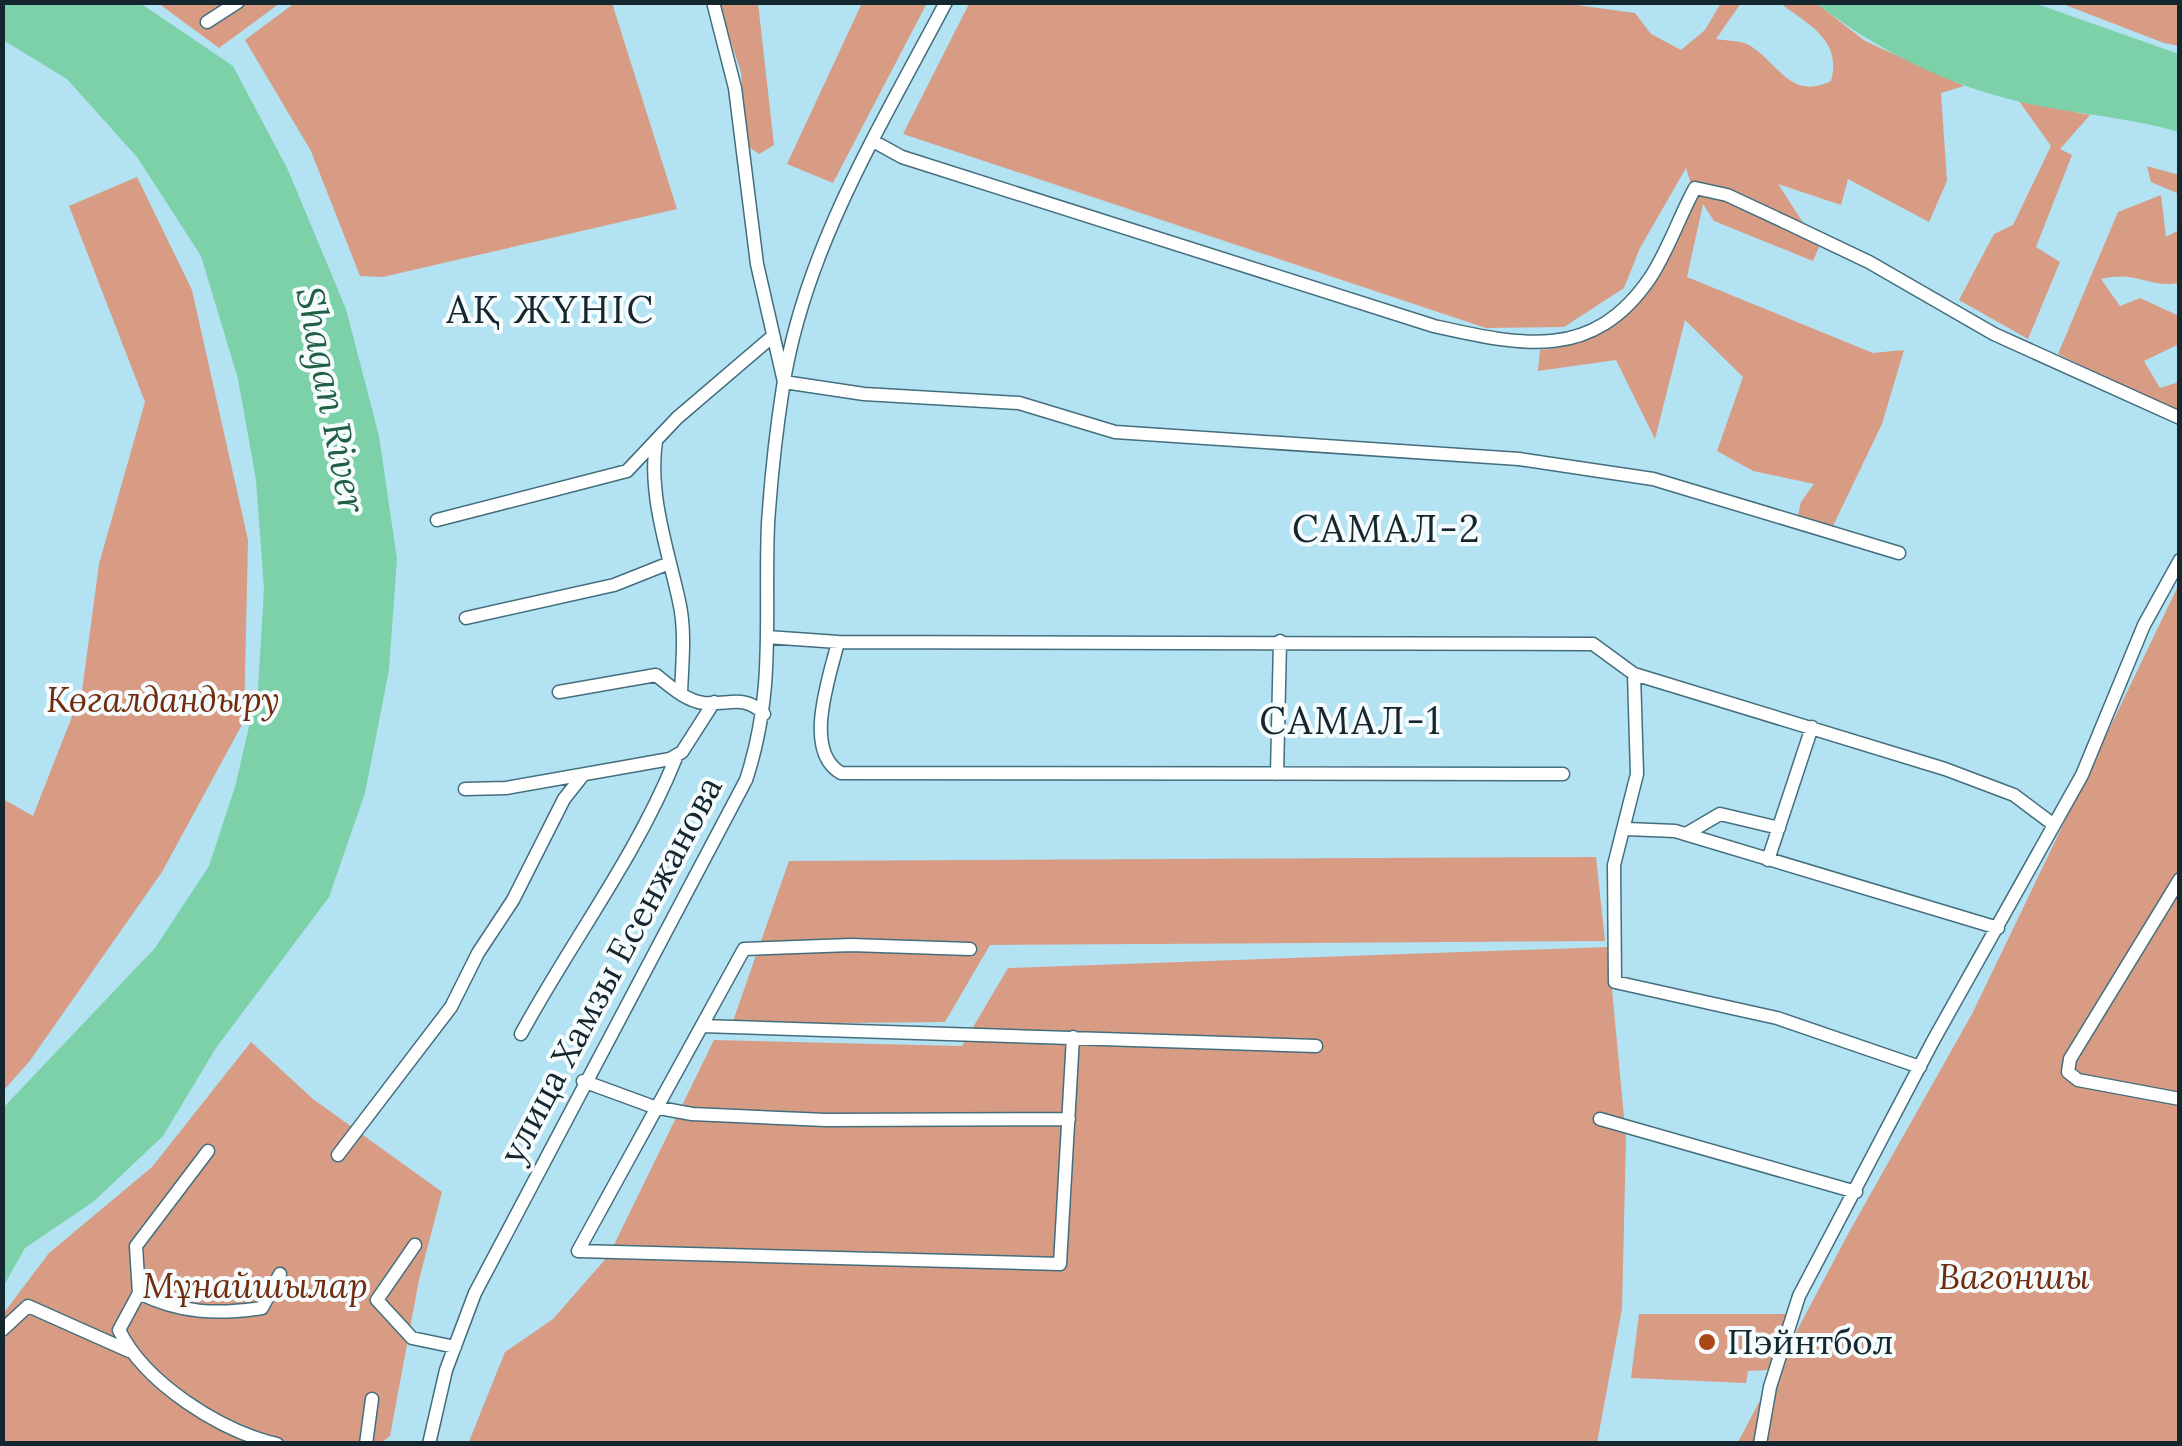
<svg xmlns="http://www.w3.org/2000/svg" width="2182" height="1446" viewBox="0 0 2182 1446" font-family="Lora,serif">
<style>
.green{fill:#d89c84}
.water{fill:#7dd1a9}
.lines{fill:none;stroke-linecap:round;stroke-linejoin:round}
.minor-casing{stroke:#436e7d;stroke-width:15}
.minor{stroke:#fff;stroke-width:12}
.poi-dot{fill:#ab4717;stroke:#f6fbfd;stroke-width:4}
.labels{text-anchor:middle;stroke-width:8;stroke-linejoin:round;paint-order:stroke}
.park-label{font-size:35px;font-style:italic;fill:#702c0d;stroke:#f6fbfd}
.street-label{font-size:35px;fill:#15272e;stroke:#f6fbfd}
.poi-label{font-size:35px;fill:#15272e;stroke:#f6fbfd;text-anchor:start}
.neighbourhood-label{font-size:38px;letter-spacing:2.5px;fill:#15272e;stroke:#f6fbfd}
.water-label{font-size:38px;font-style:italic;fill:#226046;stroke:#f6fbfd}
</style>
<rect width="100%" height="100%" fill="#b3e2f3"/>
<path class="green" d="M 296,2 L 612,3 L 677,209 L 383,277 L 360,276 L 311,151 L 245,40 Z
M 970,2 L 1562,3 L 1635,13 L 1651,34 L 1681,50 L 1705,30 L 1721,3 L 1741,3 L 1716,39 C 1726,41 1740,40 1749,45 C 1779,63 1790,101 1831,81 C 1842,40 1810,26 1780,3 L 1816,3 L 1865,41 L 1964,86 L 1941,93 L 1947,181 L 1929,222 L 1848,179 L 1841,205 L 1778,184 L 1819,247 L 1813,261 L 1714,221 L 1703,204 L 1687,277 L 1873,353 L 1904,350 L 1882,424 L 1832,528 L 1797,520 L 1801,502 L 1814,484 L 1753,471 L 1717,451 L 1743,377 L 1685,320 L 1655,439 L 1616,360 L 1538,371 L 1540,350 C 1636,341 1659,277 1696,200 L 1686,168 L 1640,248 L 1624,288 L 1564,327 L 1486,328 L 903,134 Z
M 158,3 L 280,3 L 219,48 Z
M 718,3 L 758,3 L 774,145 L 759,154 L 747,146 L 741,72 Z
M 862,3 L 927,3 L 833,183 L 787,164 Z
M 2060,3 L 2179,3 L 2179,46 L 2164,43 Z
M 2019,101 L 2090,115 L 2060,149 L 2072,155 L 2036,247 L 2060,262 L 2028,339 L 1959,300 L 1994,234 L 2013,225 L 2051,146 Z
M 2147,166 L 2179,175 L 2179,194 L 2151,182 Z
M 137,177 L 192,290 L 248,540 L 244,721 L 162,872 L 29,1062 L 3,1091 L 3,799 L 33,816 L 82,691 L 99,564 L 145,402 L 69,206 Z
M 2161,195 L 2166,237 L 2179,230 L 2179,283 C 2147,288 2137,270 2101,279 L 2120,306 L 2140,298 L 2179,316 L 2179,344 L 2144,361 L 2160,388 L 2179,382 L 2179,413 L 2058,354 L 2118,212 Z
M 2179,584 L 2179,1443 L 1737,1444 L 1848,1234 L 1972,1014 Z
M 1596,857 L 1605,941 L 990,945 L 945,1022 L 732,1024 L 789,861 Z
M 1608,947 L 1626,1138 L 1622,1309 L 1597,1443 L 468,1444 L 505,1352 L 553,1319 L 609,1255 L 714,1040 L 962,1046 L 1008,968 Z
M 251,1042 L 313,1099 L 442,1192 L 419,1280 L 390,1436 L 381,1443 L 3,1444 L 3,1314 L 49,1253 L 152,1167 Z
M 1639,1314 L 1787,1314 L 1768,1370 L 1748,1371 L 1746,1383 L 1631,1378 Z"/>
<path class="water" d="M 3,2 L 140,3 L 233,66 L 288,170 L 346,309 L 379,436 L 397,559 L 389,670 L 365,793 L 329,897 L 216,1048 L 163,1136 L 93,1202 L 25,1248 L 3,1287 L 3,1108 L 155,948 L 209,866 L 235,787 L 258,688 L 264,589 L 256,480 L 238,379 L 201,256 L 137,157 L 67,79 L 3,40 Z
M 1816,3 L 2034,3 L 2179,54 L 2179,132 C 2129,117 2073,114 2021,102 C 1946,85 1877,50 1816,3 Z"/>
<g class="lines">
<defs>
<path id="minor" d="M 713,2 L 735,88 L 757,264 L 784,382 L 864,394 L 1019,403 L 1115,432 L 1519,459 L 1653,479 L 1899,553
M 207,22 L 238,2
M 873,141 L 902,157 L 1434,326 C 1519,345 1592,363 1650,278 C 1667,253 1680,215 1695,188 L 1727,195 L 1787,223 L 1869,262 L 1994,334 L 2180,418
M 656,441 C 648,495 668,550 679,601 C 686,631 682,664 681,694
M 437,520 L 627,471 L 677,418 L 773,336
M 466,618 L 614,585 L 667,564
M 767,637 L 838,642 L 1593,644 L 1634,674 L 1945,769 L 2014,795 L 2054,825
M 838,642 C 830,676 802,751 841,773 L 1563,774
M 1634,674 L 1637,774 L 1614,865 L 1615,982 L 1777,1018 L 1920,1067
M 559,692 L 656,675 C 670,686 686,701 704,703 C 730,705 744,694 764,714
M 1277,774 L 1280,641
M 465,789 L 506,788 L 670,759 L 682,752 L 714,702
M 1627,829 L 1675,831 L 1998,928
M 1686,834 L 1720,814 L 1779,828
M 1768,860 L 1812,727
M 2180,879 L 2070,1059 L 2068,1072 L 2078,1080 L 2180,1099
M 970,949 L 851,945 L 744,949 L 578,1251 L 1060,1264 L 1073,1037
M 702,1026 L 1316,1046
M 521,1034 C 572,940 638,854 677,755
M 583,1081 L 654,1107 L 692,1114 L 826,1120 L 1069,1119
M 1600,1119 L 1856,1192
M 208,1151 L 136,1246 L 139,1293 L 119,1330 C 145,1383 220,1431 277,1444
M 338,1155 L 451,1007 L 478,953 L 513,900 L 564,799 L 583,775
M 415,1245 L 377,1300 L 412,1338 L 455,1347
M 139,1293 C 180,1313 216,1315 262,1308 L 280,1274
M 2,1330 L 28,1306 L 129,1351
M 366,1444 L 372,1399
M 429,1444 L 446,1370 L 475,1293 L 746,780 C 776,689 764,617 768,524 C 771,478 776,432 783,387 C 804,249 882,124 946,2
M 1760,1444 L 1770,1387 L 1799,1296 L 1933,1041 L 2082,775 L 2144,625 L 2180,560"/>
</defs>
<use href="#minor" class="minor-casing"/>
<use href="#minor" class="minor"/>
</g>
<circle class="poi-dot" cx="1707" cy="1342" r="10"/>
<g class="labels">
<g class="park-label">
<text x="163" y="712">Көгалдандыру</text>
<text x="2014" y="1289">Вагоншы</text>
<text x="255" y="1298">Мұнайшылар</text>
</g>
<g class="street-label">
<text transform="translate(611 970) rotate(-62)" y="12">улица Хамзы Есенжанова</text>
</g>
<g class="poi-label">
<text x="1727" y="1354">Пэйнтбол</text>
</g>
<g class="neighbourhood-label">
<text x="551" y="323">АҚ ЖҮНІС</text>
<text x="1387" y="542">САМАЛ-2</text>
<text x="1351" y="734">САМАЛ-1</text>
</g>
<g class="water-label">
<text transform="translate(331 400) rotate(79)" y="13">Shagan River</text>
</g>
</g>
<rect width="2182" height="1446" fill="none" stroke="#15272e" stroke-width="10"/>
</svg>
